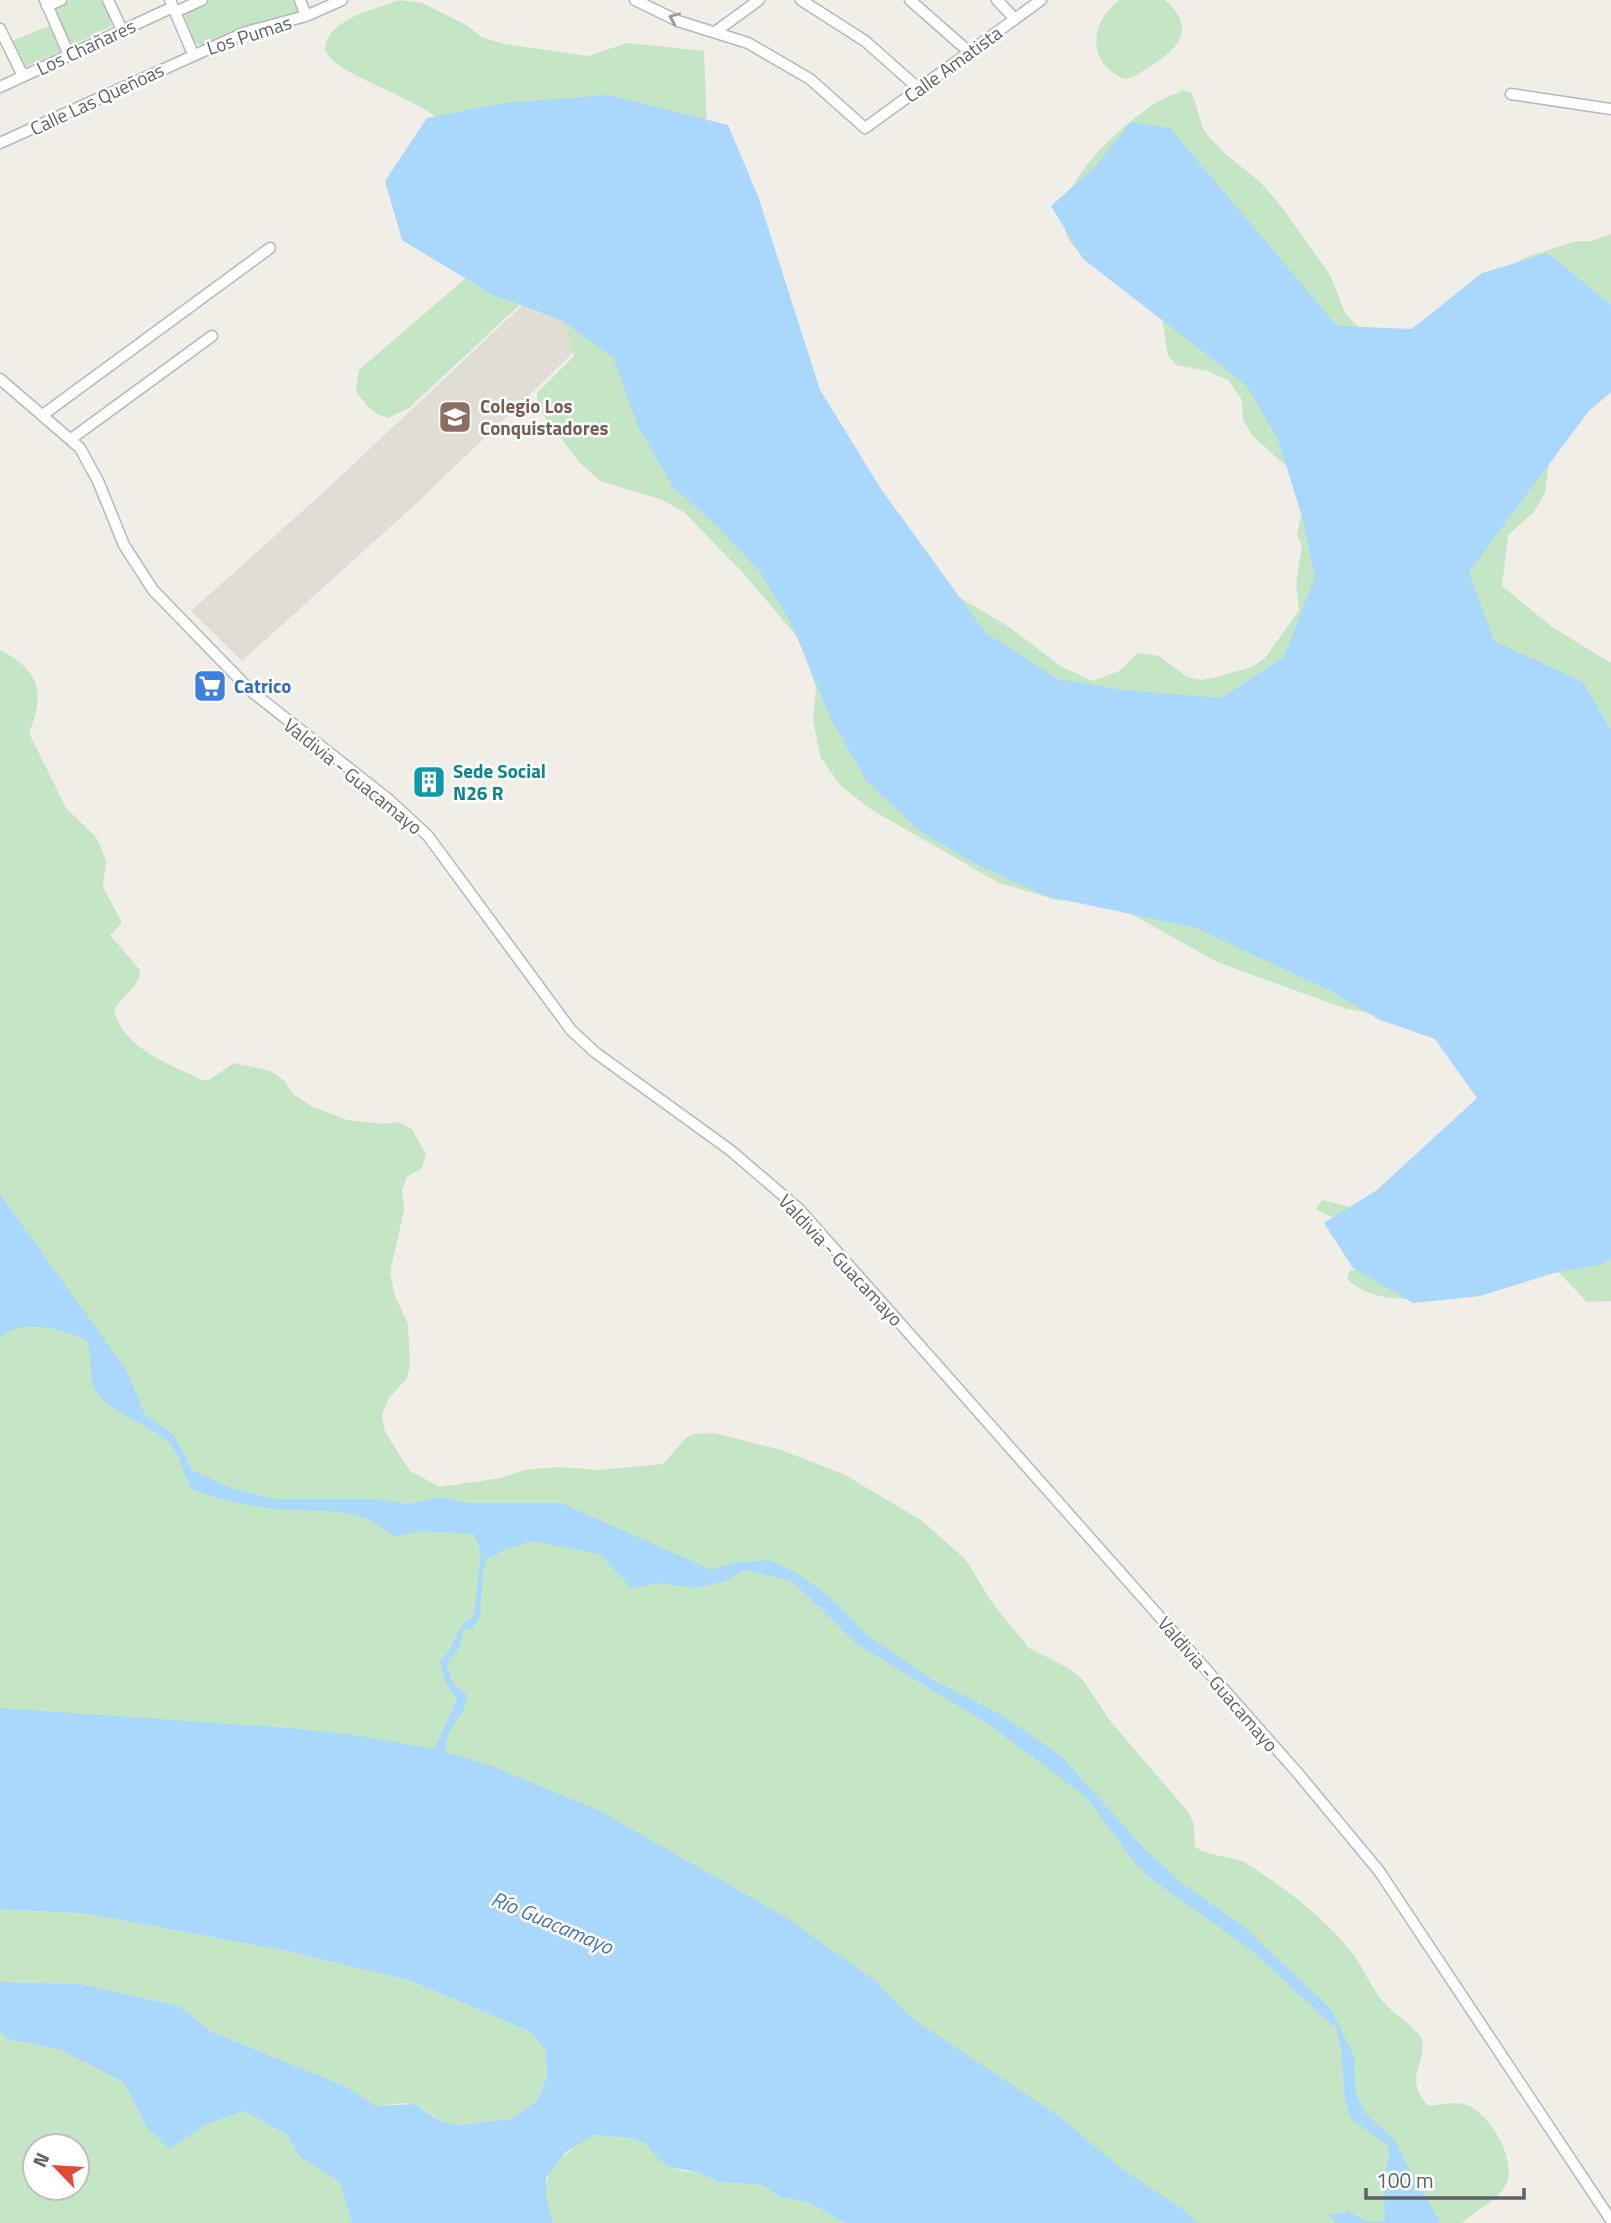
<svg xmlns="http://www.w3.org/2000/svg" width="1611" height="2223" viewBox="0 0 1611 2223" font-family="'Titillium Web',sans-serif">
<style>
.education{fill:#e0ddd5}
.green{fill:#c4e6c5;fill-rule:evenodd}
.water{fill:#aad7fc}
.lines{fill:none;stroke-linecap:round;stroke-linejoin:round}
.street-casing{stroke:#b4b7bb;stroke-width:13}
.street{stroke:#fff;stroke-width:10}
.oneway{stroke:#96999c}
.labels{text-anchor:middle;stroke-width:5;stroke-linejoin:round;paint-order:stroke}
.street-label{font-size:19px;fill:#5e6266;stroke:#fff}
.education-label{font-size:19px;font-weight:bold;fill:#785e54;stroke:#fff;text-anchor:start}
.shop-label{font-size:19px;font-weight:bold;fill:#366cbe;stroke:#fff;text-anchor:start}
.culture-label{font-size:19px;font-weight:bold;fill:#0d838f;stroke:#fff;text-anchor:start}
.water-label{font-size:21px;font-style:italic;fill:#4677af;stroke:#fff}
</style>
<rect width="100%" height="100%" fill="#f0eee7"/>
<path class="education" d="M 542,287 L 582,344 L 419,501 L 242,661 L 191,611 L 327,489 Z"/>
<path class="green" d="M 70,0 L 103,0 L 112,26 L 74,44 L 68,43 L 54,14 L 56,6 Z
M 209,0 L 295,0 L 299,10 L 281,21 L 246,27 L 202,46 L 195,43 L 184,15 Z
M 399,0 L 422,3 L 468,26 L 481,37 L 504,44 L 588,56 L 627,43 L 704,51 L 707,133 L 777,427 L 886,537 L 959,597 L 1009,627 L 1062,667 L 1093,681 L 1119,671 L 1138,653 L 1159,656 L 1187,677 L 1201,680 L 1216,677 L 1252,667 L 1266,657 L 1299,610 L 1296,583 L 1302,546 L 1297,535 L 1302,511 L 1289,469 L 1253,436 L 1243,420 L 1242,400 L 1228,380 L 1208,371 L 1176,365 L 1168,355 L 1161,311 C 1142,297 1082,259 1071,243 C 1039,196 1119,127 1154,104 C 1163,98 1173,96 1183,90 L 1192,93 L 1204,131 L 1223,152 L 1259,181 L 1281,206 L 1330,275 L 1345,313 L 1358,327 L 1373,332 L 1409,330 L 1524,258 L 1576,241 L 1592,241 L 1611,234 L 1611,331 L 1549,462 L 1545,493 L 1534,512 L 1508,535 L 1502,586 L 1552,627 L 1611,663 L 1611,1301 L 1587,1302 L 1549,1262 C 1496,1279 1397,1325 1347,1279 L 1350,1270 L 1371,1269 L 1337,1220 L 1316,1209 L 1322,1200 L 1379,1214 L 1494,1080 L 1416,1020 L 1347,1009 L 1217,962 L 1112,903 L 1090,897 L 1060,901 L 999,883 L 872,810 L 841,786 L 821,758 L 813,721 L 816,687 L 799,639 L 744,574 L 684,512 L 660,499 L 600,481 L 579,462 L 538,408 L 537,393 L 574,356 L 561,310 L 542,284 L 409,408 L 388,418 C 372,414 366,405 356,391 L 359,370 L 488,259 C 481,236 461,143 450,130 C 421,95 338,79 325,50 C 326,19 374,10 399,0 Z
M 1120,0 L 1165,0 C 1195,27 1182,45 1154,64 C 1144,70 1136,77 1125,79 C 1086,64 1089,21 1120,0 Z
M 51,25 L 62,47 L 59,52 L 25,67 L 21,66 L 10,42 Z
M 0,650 C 39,670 46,692 29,733 L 66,808 L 96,837 L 101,848 L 106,861 L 103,887 L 122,923 L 110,935 L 140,970 C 139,991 120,995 114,1011 C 125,1050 170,1064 202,1080 L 209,1080 L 234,1063 L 270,1071 L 285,1081 L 293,1094 L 311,1106 L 348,1120 L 383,1124 L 398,1122 L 411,1128 L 426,1154 L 422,1168 L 407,1177 L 402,1190 L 404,1210 L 390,1272 L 395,1296 L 408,1324 L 410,1365 L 407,1378 L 389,1398 L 382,1415 L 385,1432 L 410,1471 L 440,1487 L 501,1478 L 524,1470 L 558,1467 L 600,1470 L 663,1464 L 686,1438 L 694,1434 L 714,1433 L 781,1450 L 845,1475 L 921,1520 L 966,1560 L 993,1604 L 1029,1648 L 1070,1669 L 1082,1679 L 1111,1722 L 1189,1813 L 1194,1825 L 1195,1847 C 1210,1857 1227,1855 1244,1862 C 1284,1887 1324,1917 1353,1954 C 1365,1970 1372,1990 1385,2004 C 1394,2014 1419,2029 1422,2041 C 1427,2067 1402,2074 1428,2106 C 1440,2105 1456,2101 1467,2105 C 1489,2114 1513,2153 1508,2178 C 1503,2200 1477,2208 1462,2223 L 1180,2223 L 0,1719 Z
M 0,1909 L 88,1914 L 292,1952 L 411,1981 L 531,2032 L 546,2051 L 547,2078 L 537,2101 L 511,2119 L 459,2125 L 440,2121 L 423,2108 L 404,2103 L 376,2106 L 347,2087 L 210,2031 L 179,2006 L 81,1984 L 0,1982 Z
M 0,2032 L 7,2039 L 61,2050 L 123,2082 L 148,2129 L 170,2148 L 203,2126 L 244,2111 L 287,2135 L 300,2157 L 340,2182 L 352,2223 L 0,2223 ZM 35,2146 L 77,2146 L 77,2188 L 35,2188 Z
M 594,2135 L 631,2138 L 645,2143 L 661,2162 L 682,2171 L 700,2173 L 718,2182 L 763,2185 L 779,2197 L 808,2202 L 846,2223 L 553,2223 C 551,2214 547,2205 546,2196 C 542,2167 572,2148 594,2135 Z"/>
<path class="water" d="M 609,95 L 728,125 L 758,196 L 820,390 L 881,489 L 985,632 L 1058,679 L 1123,690 L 1221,698 L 1284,657 L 1315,577 L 1303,520 L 1278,439 L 1246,385 L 1083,259 L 1051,206 L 1096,166 L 1131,122 L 1170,128 L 1337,326 L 1412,329 L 1482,273 L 1548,253 L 1611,305 L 1611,392 L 1588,412 L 1469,572 L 1494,641 L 1583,682 L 1611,731 L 1611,1258 L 1603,1264 L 1554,1273 L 1480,1296 L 1413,1303 L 1353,1268 L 1324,1223 L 1377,1190 L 1477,1098 L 1435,1039 L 1380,1020 L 1331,991 L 1196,928 L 1046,896 L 978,865 L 918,830 L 866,780 L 831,719 L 792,625 L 760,572 L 718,527 L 673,487 L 638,426 L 613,357 L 561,320 L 491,294 L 402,240 L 385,181 L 427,118 L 504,103 Z
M 0,1194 L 127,1371 L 145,1415 L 173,1434 L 192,1470 L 231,1488 L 275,1499 L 376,1499 L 408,1504 L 440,1497 L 467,1503 L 561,1503 L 712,1570 L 733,1563 L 769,1560 L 793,1571 L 828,1595 L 871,1638 L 933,1680 L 1000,1714 L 1060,1755 L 1142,1846 L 1180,1882 L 1242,1925 L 1331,2009 L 1354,2056 L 1356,2093 L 1366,2114 L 1396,2141 L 1405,2162 L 1441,2223 L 1335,2223 L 1329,2215 L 1350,2211 L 1364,2221 L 1384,2222 C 1386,2208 1383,2194 1384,2181 C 1385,2167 1391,2161 1388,2146 L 1352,2119 L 1345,2102 L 1342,2056 L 1337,2029 L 1251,1950 L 1154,1881 L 1135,1863 L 1086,1797 L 991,1726 L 857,1644 L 792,1581 L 745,1570 L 725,1581 L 696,1588 L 660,1583 L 631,1588 L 600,1554 L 532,1541 L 504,1550 L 488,1559 L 483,1570 L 480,1616 L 473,1628 L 464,1630 L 458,1651 L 449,1660 L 447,1667 L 453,1683 L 466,1694 C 466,1698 466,1707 463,1711 C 456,1721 443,1738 446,1752 L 489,1765 L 600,1811 L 787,1918 L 874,1980 L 913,2019 L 1060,2117 L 1122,2169 L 1185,2211 L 1197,2223 L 846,2223 L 808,2202 L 779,2197 L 763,2185 L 718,2182 L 700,2173 L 671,2167 L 661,2162 L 645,2143 L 631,2138 L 594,2135 L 566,2152 L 546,2178 L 546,2197 L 553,2223 L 352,2223 L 340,2182 L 300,2157 L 287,2135 L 244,2111 L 203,2126 L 170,2149 L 148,2129 L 123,2082 L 61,2050 L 7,2039 L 0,2032 L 0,1982 L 81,1984 L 179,2006 L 210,2031 L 347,2087 L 376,2106 L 415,2104 L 440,2121 L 459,2125 L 511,2119 L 537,2101 L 547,2077 L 546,2051 L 531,2032 L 411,1981 L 292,1952 L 88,1914 L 0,1909 L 0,1708 L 289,1728 L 355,1735 L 434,1749 L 457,1700 L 445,1681 L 440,1662 L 450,1650 L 459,1629 L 474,1615 L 481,1552 L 474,1534 L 422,1531 L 393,1537 C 361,1506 328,1512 287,1510 C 260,1508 217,1500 192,1489 C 184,1476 179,1451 168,1441 C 147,1424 119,1417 100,1396 C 86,1381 95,1357 86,1340 C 60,1328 24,1319 0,1337 Z"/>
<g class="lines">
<defs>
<path id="street" d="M 45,0 L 69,55
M 108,0 L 122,30
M 170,0 L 193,54
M 300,0 L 306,16
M 635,0 L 678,21 L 748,43 L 810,79 L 865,128 L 1041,0
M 801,0 L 865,41 L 918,88
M 910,0 L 968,51
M 997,0 L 1015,19
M 47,6 L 61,0
M 175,12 L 202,0
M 0,29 L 23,76
M 715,32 L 759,0
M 0,87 L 173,7
M 1511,94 L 1611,109
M 0,143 L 246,32 L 306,16 L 342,0
M 0,379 L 80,448 L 98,481 L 124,545 L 153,590 L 251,691 L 388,799 L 428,836 L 571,1030 L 596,1053 L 730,1150 L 799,1209 L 1296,1771 L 1379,1871 L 1611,2220
M 44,414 L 270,248
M 71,439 L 212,336"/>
</defs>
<use href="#street" class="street-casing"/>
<use href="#street" class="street"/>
</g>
<defs><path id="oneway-chevron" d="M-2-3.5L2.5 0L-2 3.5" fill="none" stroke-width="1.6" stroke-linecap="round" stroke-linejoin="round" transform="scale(1.75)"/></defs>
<use class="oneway" href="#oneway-chevron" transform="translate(674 18) rotate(-157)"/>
<defs>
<symbol id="school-square" viewBox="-11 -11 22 22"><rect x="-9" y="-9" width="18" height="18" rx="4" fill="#8d6e63" stroke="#fff"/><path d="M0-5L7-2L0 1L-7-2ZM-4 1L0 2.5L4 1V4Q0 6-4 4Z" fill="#fff"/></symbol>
<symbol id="supermarket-square" viewBox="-11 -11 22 22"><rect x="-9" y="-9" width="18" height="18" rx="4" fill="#3f7fe0" stroke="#fff"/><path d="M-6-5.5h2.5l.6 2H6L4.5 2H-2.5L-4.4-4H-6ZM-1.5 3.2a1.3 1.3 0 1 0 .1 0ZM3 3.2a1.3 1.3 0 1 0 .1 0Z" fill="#fff"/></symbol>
<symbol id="building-square" viewBox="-11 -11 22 22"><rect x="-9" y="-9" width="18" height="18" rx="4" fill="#0f9aa8" stroke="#fff"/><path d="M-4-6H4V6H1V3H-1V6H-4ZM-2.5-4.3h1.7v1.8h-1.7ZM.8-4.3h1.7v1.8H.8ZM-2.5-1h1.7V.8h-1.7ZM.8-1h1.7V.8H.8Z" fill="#fff"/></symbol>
</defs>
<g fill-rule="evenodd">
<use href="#school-square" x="436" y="398" width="38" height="38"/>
<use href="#supermarket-square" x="191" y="667" width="38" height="38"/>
<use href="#building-square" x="410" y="763" width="38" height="38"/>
</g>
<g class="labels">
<g class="street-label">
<text transform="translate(249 35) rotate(-18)" y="7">Los Pumas</text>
<text transform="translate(86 47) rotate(-25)" y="7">Los Chañares</text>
<text transform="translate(953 64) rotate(-36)" y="7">Calle Amatista</text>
<text transform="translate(97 99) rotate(-25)" y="7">Calle Las Queñoas</text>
<text transform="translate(353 776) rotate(39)" y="7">Valdivia - Guacamayo</text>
<text transform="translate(841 1260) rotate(47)" y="7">Valdivia - Guacamayo</text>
<text transform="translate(1218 1684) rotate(49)" y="7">Valdivia - Guacamayo</text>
</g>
<g class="education-label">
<text x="480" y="413">Colegio Los<tspan x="480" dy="22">Conquistadores</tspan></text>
</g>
<g class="shop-label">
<text x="234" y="693">Catrico</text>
</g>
<g class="culture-label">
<text x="453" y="778">Sede Social<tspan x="453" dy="22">N26 R</tspan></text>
</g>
<g class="water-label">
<text transform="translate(552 1923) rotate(23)" y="7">Río Guacamayo</text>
</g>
</g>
<g transform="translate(56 2167) rotate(295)"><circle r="33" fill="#ffffff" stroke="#bfc0c2" stroke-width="2"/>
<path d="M0-5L12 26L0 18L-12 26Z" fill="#e44a38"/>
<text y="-10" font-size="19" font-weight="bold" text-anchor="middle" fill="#5e6266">N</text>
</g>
<path d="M1366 2188v10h158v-10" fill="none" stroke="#5e6266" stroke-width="3.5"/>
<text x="1376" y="2188" font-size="21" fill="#5e6266" stroke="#ffffff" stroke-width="5" paint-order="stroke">100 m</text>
</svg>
